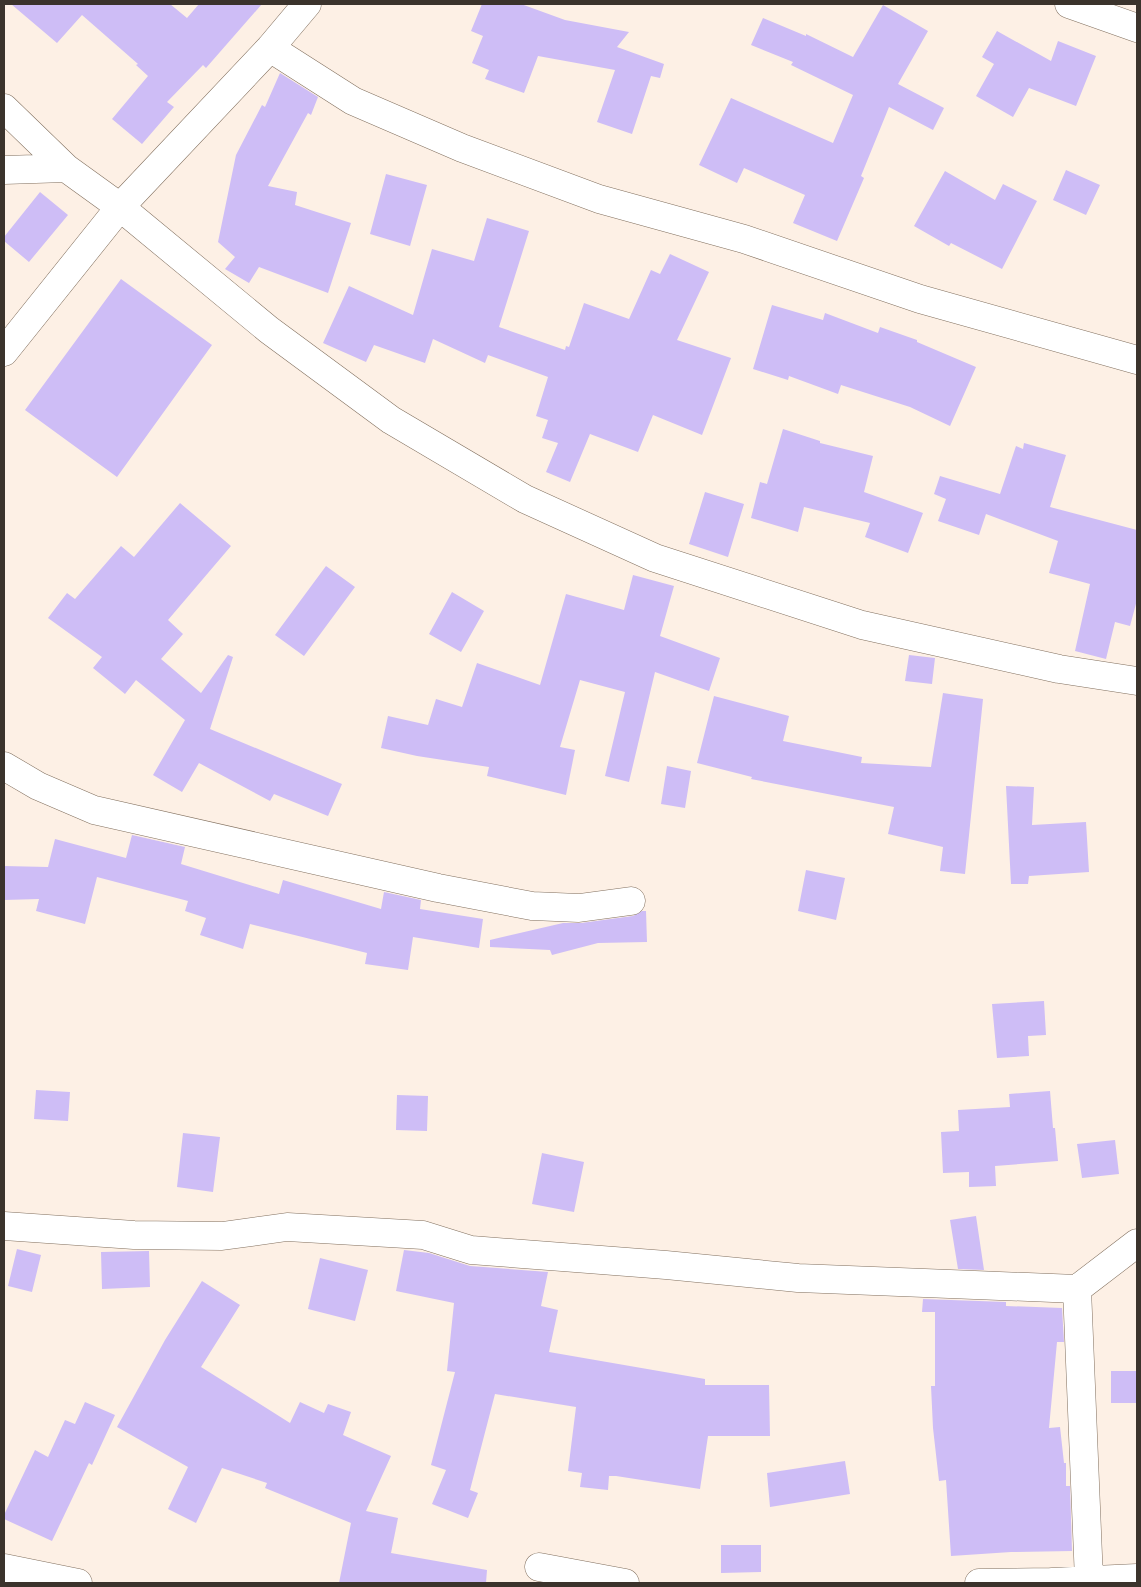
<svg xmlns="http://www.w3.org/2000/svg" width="1141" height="1587" viewBox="0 0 1141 1587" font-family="Inter,sans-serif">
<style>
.building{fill:#cebdf6}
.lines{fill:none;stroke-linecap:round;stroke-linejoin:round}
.minor-casing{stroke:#82705f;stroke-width:29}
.minor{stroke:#fff;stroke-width:28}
</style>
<rect width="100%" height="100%" fill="#fdf0e5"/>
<path class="building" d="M 11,4 L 170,4 L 187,18 L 199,4 L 262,4 L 206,68 L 203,65 L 167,102 L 174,107 L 142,144 L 112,119 L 148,76 L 136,65 L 138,64 L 82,15 L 57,43 Z
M 482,4 L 521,4 L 565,20 L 629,32 L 617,47 L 664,64 L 660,78 L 651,76 L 632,134 L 597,122 L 615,70 L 538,56 L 524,93 L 485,79 L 489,70 L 472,63 L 483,36 L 471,31 Z
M 883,5 L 928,31 L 898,84 L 944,108 L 933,130 L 889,107 L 861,176 L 864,178 L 837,241 L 793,223 L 805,195 L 744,168 L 737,183 L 699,165 L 731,98 L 833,143 L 853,95 L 791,65 L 793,62 L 751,45 L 763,18 L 806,36 L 806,34 L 853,57 Z
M 997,31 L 1051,61 L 1058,41 L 1096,56 L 1076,106 L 1029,88 L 1013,117 L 976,96 L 994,64 L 982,57 Z
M 280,73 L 318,97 L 311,115 L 308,113 L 268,186 L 297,192 L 295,205 L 351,223 L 328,293 L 259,267 L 249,283 L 225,269 L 235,257 L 218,242 L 236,155 L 262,105 L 265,107 Z
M 1066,170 L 1100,185 L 1086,215 L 1053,200 Z
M 945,171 L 995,200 L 1003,184 L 1037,201 L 1002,269 L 951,243 L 949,246 L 914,226 Z
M 386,174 L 427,185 L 410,246 L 370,234 Z
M 40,192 L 68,215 L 29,262 L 4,241 L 4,237 Z
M 487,218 L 529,231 L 499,327 L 565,350 L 566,346 L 569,347 L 584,303 L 629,319 L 651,270 L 660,274 L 670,254 L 709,272 L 677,340 L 731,358 L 702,435 L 653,415 L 638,452 L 590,434 L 570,482 L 546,472 L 558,443 L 542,438 L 548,420 L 536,416 L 548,377 L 488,355 L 485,363 L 433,339 L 425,363 L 374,345 L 366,362 L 323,343 L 349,286 L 413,315 L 432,249 L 474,261 Z
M 121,279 L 212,345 L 117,477 L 25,410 Z
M 772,305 L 823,320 L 825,313 L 878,333 L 880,327 L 917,340 L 917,342 L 976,367 L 950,426 L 910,407 L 841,385 L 838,394 L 789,376 L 788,380 L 753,369 Z
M 783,429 L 820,441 L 820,443 L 873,456 L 864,492 L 923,513 L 908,553 L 865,537 L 870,523 L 804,507 L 798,532 L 751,518 L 760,482 L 767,484 Z
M 1024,443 L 1066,455 L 1050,507 L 1137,530 L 1137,600 L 1130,626 L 1115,622 L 1106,659 L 1075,651 L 1090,584 L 1049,573 L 1058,541 L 986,514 L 979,535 L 938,521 L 946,499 L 934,494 L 940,476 L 1000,494 L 1016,446 L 1023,449 Z
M 705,492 L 744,504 L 728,557 L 689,544 Z
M 180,503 L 231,546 L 168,620 L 183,634 L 161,659 L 201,693 L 228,655 L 233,657 L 210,729 L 342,784 L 328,816 L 274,794 L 270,801 L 199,763 L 182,792 L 153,775 L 185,720 L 136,680 L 125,694 L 93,668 L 102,657 L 48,618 L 67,593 L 75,599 L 121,546 L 134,557 Z
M 326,566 L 355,587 L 304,656 L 275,635 Z
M 633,575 L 674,586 L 660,636 L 720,658 L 709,691 L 655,672 L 629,782 L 605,776 L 625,692 L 580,680 L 560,747 L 575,750 L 566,795 L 487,776 L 489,767 L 417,756 L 381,748 L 388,716 L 428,725 L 436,699 L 462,707 L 477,663 L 540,685 L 566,594 L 624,610 Z
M 452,592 L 484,611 L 461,652 L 429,634 Z
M 909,655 L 935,658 L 932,684 L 905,681 Z
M 943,693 L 983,699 L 965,874 L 940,871 L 943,847 L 888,834 L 894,807 L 751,779 L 752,777 L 697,763 L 714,696 L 789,716 L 783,741 L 862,757 L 861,763 L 931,767 Z
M 667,766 L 691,771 L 685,808 L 661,804 Z
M 1006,786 L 1034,787 L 1032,825 L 1086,822 L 1089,872 L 1029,876 L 1028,884 L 1011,884 Z
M 132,835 L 185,847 L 181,864 L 279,894 L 283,880 L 381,909 L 384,892 L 421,900 L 420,909 L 483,919 L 479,948 L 413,937 L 408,970 L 365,964 L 367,953 L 250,924 L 243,949 L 200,935 L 206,918 L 185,911 L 188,901 L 97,877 L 85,924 L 36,911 L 39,899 L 4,900 L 4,866 L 48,867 L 55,839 L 126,858 Z
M 806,870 L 845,878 L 836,920 L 798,911 Z
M 642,911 L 646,911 L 647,942 L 598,943 L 552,955 L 550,950 L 490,947 L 490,940 L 563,923 L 581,923 L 633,916 Z
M 1044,1001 L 1046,1035 L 1028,1036 L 1029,1056 L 997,1058 L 992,1004 Z
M 36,1090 L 70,1092 L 68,1121 L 34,1119 Z
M 1050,1091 L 1053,1128 L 1055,1128 L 1058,1161 L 995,1166 L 996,1186 L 969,1187 L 969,1172 L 943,1173 L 941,1132 L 959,1131 L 958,1110 L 1010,1107 L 1009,1094 Z
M 397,1095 L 428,1096 L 427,1131 L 396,1130 Z
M 183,1133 L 220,1137 L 213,1192 L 177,1187 Z
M 1115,1140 L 1119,1174 L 1082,1178 L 1077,1144 Z
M 542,1153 L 584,1162 L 574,1212 L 532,1204 Z
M 976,1216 L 984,1270 L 958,1269 L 950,1220 Z
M 17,1249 L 41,1255 L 32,1292 L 8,1286 Z
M 404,1250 L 429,1253 L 470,1266 L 548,1272 L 541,1306 L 558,1310 L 549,1352 L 705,1379 L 705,1385 L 769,1385 L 770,1436 L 708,1436 L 700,1489 L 616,1476 L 609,1476 L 608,1490 L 580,1487 L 582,1473 L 568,1471 L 576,1407 L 495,1394 L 470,1490 L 478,1493 L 468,1518 L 432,1504 L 446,1470 L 431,1465 L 455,1372 L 447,1371 L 454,1303 L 396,1291 Z
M 149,1251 L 150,1287 L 102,1289 L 101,1252 Z
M 320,1258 L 368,1270 L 355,1321 L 308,1309 Z
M 202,1281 L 240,1305 L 201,1367 L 290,1423 L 300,1402 L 324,1413 L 328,1404 L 351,1412 L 343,1435 L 391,1456 L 366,1511 L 398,1518 L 391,1553 L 487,1570 L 486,1583 L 339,1583 L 351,1523 L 265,1488 L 267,1483 L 222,1468 L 196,1523 L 168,1509 L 188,1467 L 117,1427 L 165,1340 Z
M 923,1299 L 1006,1302 L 1006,1306 L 1062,1308 L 1064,1342 L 1057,1342 L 1049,1428 L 1060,1427 L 1064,1463 L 1066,1463 L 1066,1486 L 1070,1486 L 1072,1551 L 1011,1552 L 951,1556 L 946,1480 L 939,1481 L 933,1428 L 931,1386 L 935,1386 L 935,1312 L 922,1312 Z
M 1111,1371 L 1137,1371 L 1137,1403 L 1111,1403 Z
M 85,1402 L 115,1415 L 92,1465 L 89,1463 L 52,1541 L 4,1519 L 4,1515 L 35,1450 L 48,1457 L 65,1420 L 75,1424 Z
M 845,1461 L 850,1494 L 770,1507 L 767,1473 Z
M 721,1545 L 761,1545 L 761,1572 L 721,1573 Z"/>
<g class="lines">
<defs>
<path id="minor" d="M 1069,4 L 1137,28
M 270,48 L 353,101 L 462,148 L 599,199 L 744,239 L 920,299 L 1137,360
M 4,108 L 66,168 L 120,207 L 269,330 L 391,420 L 525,499 L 655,558 L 862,625 L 1059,669 L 1137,681
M 4,170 L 66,168
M 4,352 L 120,207 L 270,48 L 307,4
M 4,766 L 38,786 L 94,810 L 438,888 L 532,906 L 579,908 L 631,901
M 4,1226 L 134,1235 L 222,1236 L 287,1227 L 423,1235 L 471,1250 L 666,1265 L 798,1278 L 1077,1289 L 1137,1243
M 1077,1289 L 1089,1580
M 539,1567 L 625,1583
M 4,1568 L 78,1583
M 979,1583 L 1052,1582
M 1051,1583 L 1052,1582 L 1137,1578"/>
</defs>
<use href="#minor" class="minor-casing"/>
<use href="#minor" class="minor"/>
</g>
<rect width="1141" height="1587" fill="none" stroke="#3b332c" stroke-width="10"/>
</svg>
